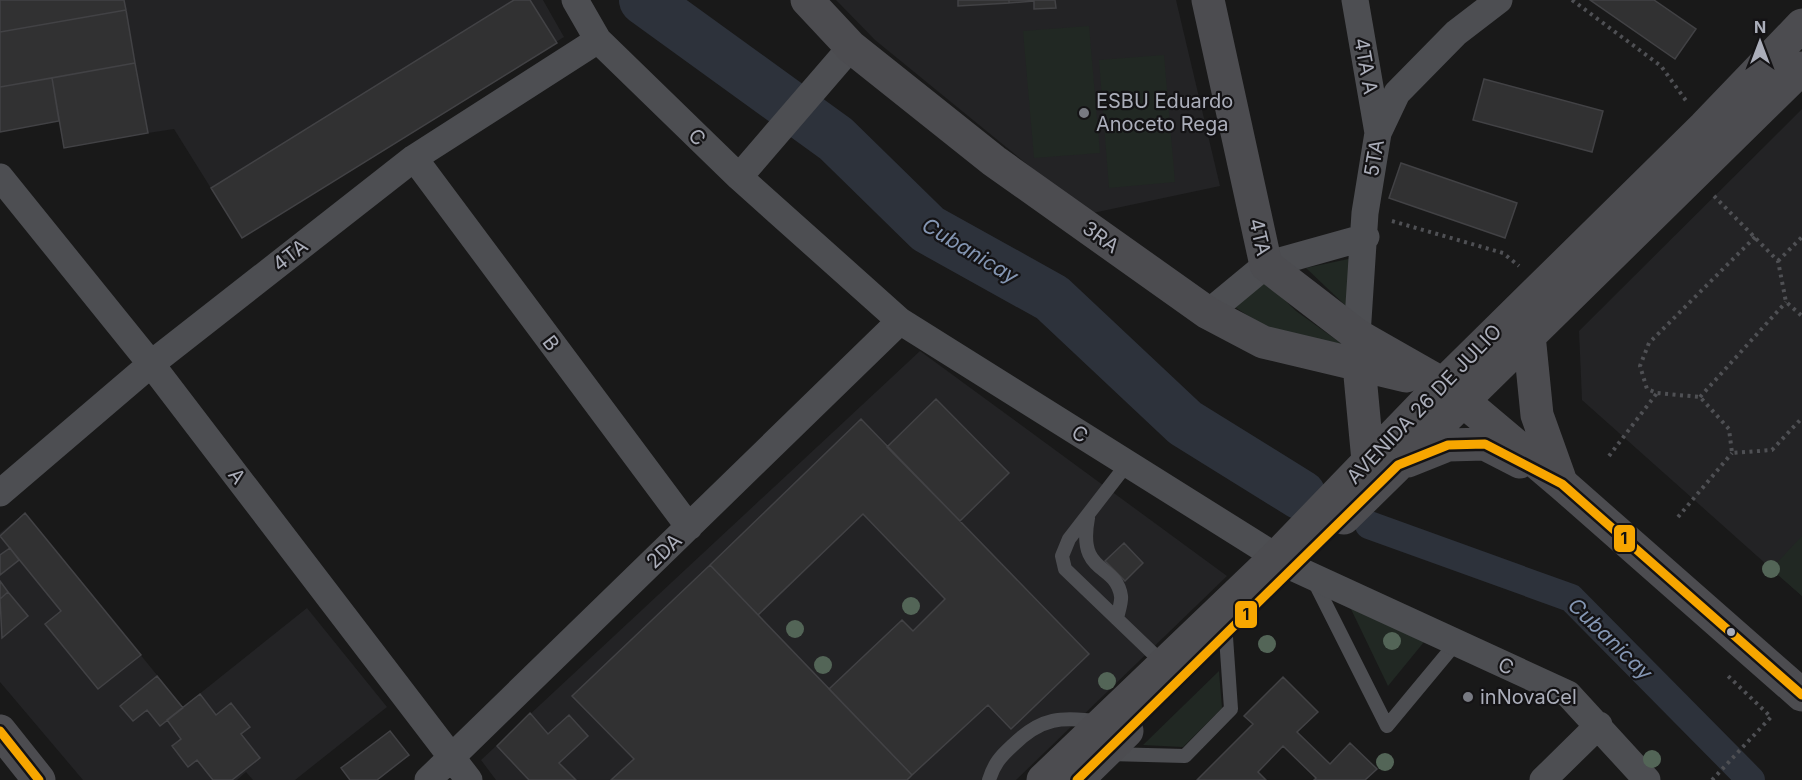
<svg xmlns="http://www.w3.org/2000/svg" width="1802" height="780" viewBox="0 0 1802 780" font-family="Inter,sans-serif">
<style>
.built{fill:#232325}
.green{fill:#212823}
.lines{fill:none;stroke-linecap:round;stroke-linejoin:round}
.canal{stroke:#2d323b;stroke-width:28}
.river{stroke:#2d323b;stroke-width:50}
.building{fill:#313132;stroke:#424245;stroke-width:1.5}
.path{stroke:#4f5054;stroke-width:4;stroke-dasharray:3 4.5;stroke-linecap:butt}
.lane{stroke:#4d4e52;stroke-width:14}
.street{stroke:#4d4e52;stroke-width:27}
.secondary{stroke:#4c4c50;stroke-width:33}
.bus-1-casing{stroke:#141315;stroke-width:14}
.bus-1{stroke:#f7a600;stroke-width:9}
.tree{fill:#536557}
.poi-dot{fill:#787a82;stroke:#141315;stroke-width:2}
.bus-dot{fill:#abaeba;stroke:#141315;stroke-width:2}
.labels{text-anchor:middle;stroke-width:4.5;stroke-linejoin:round;paint-order:stroke}
.street-label{font-size:20px;fill:#abaeba;stroke:#141315}
.poi-label{font-size:20px;fill:#abaeba;stroke:#141315;text-anchor:start}
.water-label{font-size:21px;font-style:italic;fill:#8496b3;stroke:#141315}
.line-badge{stroke:#141315;stroke-width:2}
.pale-badge-label{font-size:16px;text-anchor:middle;font-weight:bold;fill:#111}
</style>
<rect width="100%" height="100%" fill="#191919"/>
<path class="built" d="M 0,0 L 543,0 L 564,37 L 242,238 L 174,129 L 148,133 L 126,10 Z
M 836,0 L 1176,0 L 1220,186 L 1088,214 L 875,40 Z
M 1802,109 L 1802,596 L 1582,400 L 1579,331 Z
M 920,351 L 1227,576 L 1016,780 L 496,780 L 481,760 Z
M 25,513 L 183,707 L 307,608 L 387,707 L 295,780 L 253,780 L 246,772 L 237,780 L 83,780 L 0,682 L 0,533 Z"/>
<path class="green" d="M 1089,26 L 1100,153 L 1034,158 L 1023,31 Z
M 1164,55 L 1175,182 L 1109,188 L 1099,60 Z
M 1353,258 L 1347,307 L 1306,268 Z
M 1263,279 L 1296,311 L 1342,344 L 1269,329 L 1233,306 Z
M 1802,536 L 1802,596 L 1771,569 Z
M 1350,607 L 1424,642 L 1388,686 Z
M 1219,671 L 1222,708 L 1183,747 L 1143,745 Z"/>
<g class="lines">
<path class="canal" d="M 1369,525 L 1571,598 L 1751,780"/>
<path class="river" d="M 644,0 L 836,139 L 928,229 L 1052,298 L 1185,423 L 1301,495"/>
</g>
<path class="building" d="M 0,0 L 124,0 L 126,10 L 0,32 Z
M 514,0 L 530,0 L 557,43 L 242,238 L 211,188 Z
M 958,0 L 1009,0 L 1009,3 L 958,6 Z
M 1009,0 L 1055,0 L 1056,8 L 1034,9 L 1034,1 L 1009,3 Z
M 1590,0 L 1654,0 L 1696,29 L 1675,59 Z
M 126,10 L 135,63 L 0,87 L 0,32 Z
M 135,63 L 148,133 L 64,148 L 52,78 Z
M 52,78 L 59,121 L 0,132 L 0,87 Z
M 1484,79 L 1603,111 L 1592,152 L 1473,120 Z
M 1401,163 L 1517,203 L 1505,238 L 1389,198 Z
M 936,399 L 1009,473 L 960,521 L 887,447 Z
M 861,419 L 1089,654 L 1011,729 L 988,705 L 912,775 L 829,689 L 902,620 L 913,631 L 945,599 L 863,514 L 758,615 L 710,565 Z
M 25,513 L 141,655 L 98,689 L 45,624 L 61,611 L 0,536 Z
M 1124,543 L 1143,563 L 1125,581 L 1105,561 Z
M 10,548 L 19,560 L 0,575 L 0,555 Z
M 710,565 L 912,775 L 907,780 L 611,780 L 634,759 L 572,696 Z
M 0,581 L 8,592 L 0,599 Z
M 8,592 L 28,616 L 2,638 L 0,599 Z
M 157,676 L 183,708 L 160,726 L 147,710 L 133,721 L 120,706 Z
M 1283,677 L 1318,712 L 1297,732 L 1330,764 L 1350,743 L 1377,769 L 1365,780 L 1314,780 L 1316,778 L 1283,746 L 1258,772 L 1266,780 L 1197,780 L 1253,724 L 1244,716 Z
M 200,694 L 216,715 L 231,703 L 250,727 L 241,734 L 260,758 L 232,780 L 213,780 L 197,760 L 188,767 L 172,746 L 181,739 L 167,720 Z
M 530,713 L 548,734 L 569,715 L 588,736 L 559,763 L 576,780 L 529,780 L 497,746 Z
M 390,731 L 409,755 L 377,780 L 350,780 L 341,768 Z"/>
<g class="lines">
<path class="path" d="M 1572,0 L 1661,66 L 1687,102
M 1714,196 L 1778,261 L 1786,302 L 1802,316
M 1392,221 L 1503,253 L 1519,266
M 1755,237 L 1649,343 L 1640,366 L 1647,389 L 1657,393 L 1700,397 L 1729,429 L 1732,453 L 1772,450 L 1802,418
M 1778,261 L 1802,237
M 1700,397 L 1786,302
M 1609,456 L 1657,393
M 1678,517 L 1732,453
M 1712,780 L 1771,717 L 1727,675"/>
<path class="lane" d="M 1127,464 L 1069,539 L 1062,556 L 1065,569 L 1164,664
M 1088,518 C 1077,576 1116,562 1121,596 C 1122,602 1118,612 1117,619
M 1314,581 L 1387,726 L 1456,643
M 1109,754 L 1185,756 L 1231,709 L 1226,637
M 989,780 C 994,764 1000,757 1012,746 C 1041,717 1062,716 1101,722"/>
<path class="street" d="M 575,0 L 598,40 L 739,177 L 900,321 L 1294,568 L 1568,694 L 1647,780
M 1355,0 L 1378,133
M 414,158 L 689,527
M 0,177 L 151,364 L 469,780
M 739,177 L 851,47
M 1208,313 L 1266,265 L 1366,237
M 1358,352 L 1357,335 L 1365,213 L 1378,133 L 1397,93 L 1456,33 L 1499,0
M 0,493 L 151,364 L 414,158 L 598,40
M 428,780 L 900,321
M 1543,780 L 1599,725"/>
<path class="secondary" d="M 807,0 L 851,47 L 994,161 L 1208,313 L 1263,342 L 1406,376
M 1208,0 L 1266,265 L 1357,335 L 1443,384 L 1562,484 L 1802,695
M 1529,335 L 1537,415 L 1561,482
M 1359,365 L 1368,461
M 1408,461 L 1448,445 L 1485,444 L 1520,462
M 1344,518 L 1802,68
M 0,731 L 39,780
M 1043,780 L 1276,557 L 1443,384 L 1704,127 L 1802,25
M 1077,780 L 1127,731"/>
<defs>
<path id="bus-1" d="M 0,731 L 39,780
M 1077,780 L 1398,465 L 1448,445 L 1485,444 L 1562,484 L 1802,695"/>
</defs>
<use href="#bus-1" class="bus-1-casing"/>
<use href="#bus-1" class="bus-1"/>
</g>
<g class="tree">
<circle cx="1771" cy="569" r="9"/>
<circle cx="911" cy="606" r="9"/>
<circle cx="795" cy="629" r="9"/>
<circle cx="1392" cy="641" r="9"/>
<circle cx="1267" cy="644" r="9"/>
<circle cx="823" cy="665" r="9"/>
<circle cx="1107" cy="681" r="9"/>
<circle cx="1652" cy="759" r="9"/>
<circle cx="1385" cy="762" r="9"/>
</g>
<g class="poi-dot">
<circle cx="1084" cy="113" r="6"/>
<circle cx="1468" cy="697" r="6"/>
</g>
<circle class="bus-dot" cx="1731" cy="632" r="5"/>
<g class="labels">
<g class="street-label">
<text transform="translate(1366 66) rotate(80)" y="7">4TA A</text>
<text transform="translate(697 137) rotate(44)" y="7">C</text>
<text transform="translate(1374 158) rotate(-80)" y="7">5TA</text>
<text transform="translate(1101 237) rotate(36)" y="7">3RA</text>
<text transform="translate(1260 237) rotate(77)" y="7">4TA</text>
<text transform="translate(290 255) rotate(-38)" y="7">4TA</text>
<text transform="translate(551 343) rotate(53)" y="7">B</text>
<text transform="translate(1424 404) rotate(-46)" y="7">AVENIDA 26 DE JULIO</text>
<text transform="translate(1080 434) rotate(32)" y="7">C</text>
<text transform="translate(237 476) rotate(53)" y="7">A</text>
<text transform="translate(664 551) rotate(-44)" y="7">2DA</text>
<text transform="translate(1506 666) rotate(24)" y="7">C</text>
</g>
<g class="poi-label">
<text x="1096" y="108">ESBU Eduardo<tspan x="1096" dy="23">Anoceto Rega</tspan></text>
<text x="1480" y="704">inNovaCel</text>
</g>
<g class="water-label">
<text transform="translate(970 251) rotate(31)" y="7">Cubanicay</text>
<text transform="translate(1610 639) rotate(44)" y="7">Cubanicay</text>
</g>
</g>
<g class="line-badge">
<rect x="1613" y="524" width="23" height="29" rx="6" fill="#f7a600"/>
<rect x="1234" y="600" width="24" height="29" rx="6" fill="#f7a600"/>
</g>
<g class="pale-badge-label">
<text x="1624" y="544">1</text>
<text x="1246" y="620">1</text>
</g>
<g transform="translate(1760 42)" stroke="#141315" stroke-width="4.5" paint-order="stroke">
<path d="M0-4.5L10 22L0 15L-10 22Z" fill="#abaeba"/>
<text y="-9" font-size="16" font-weight="bold" text-anchor="middle" fill="#abaeba">N</text>
</g>
</svg>
